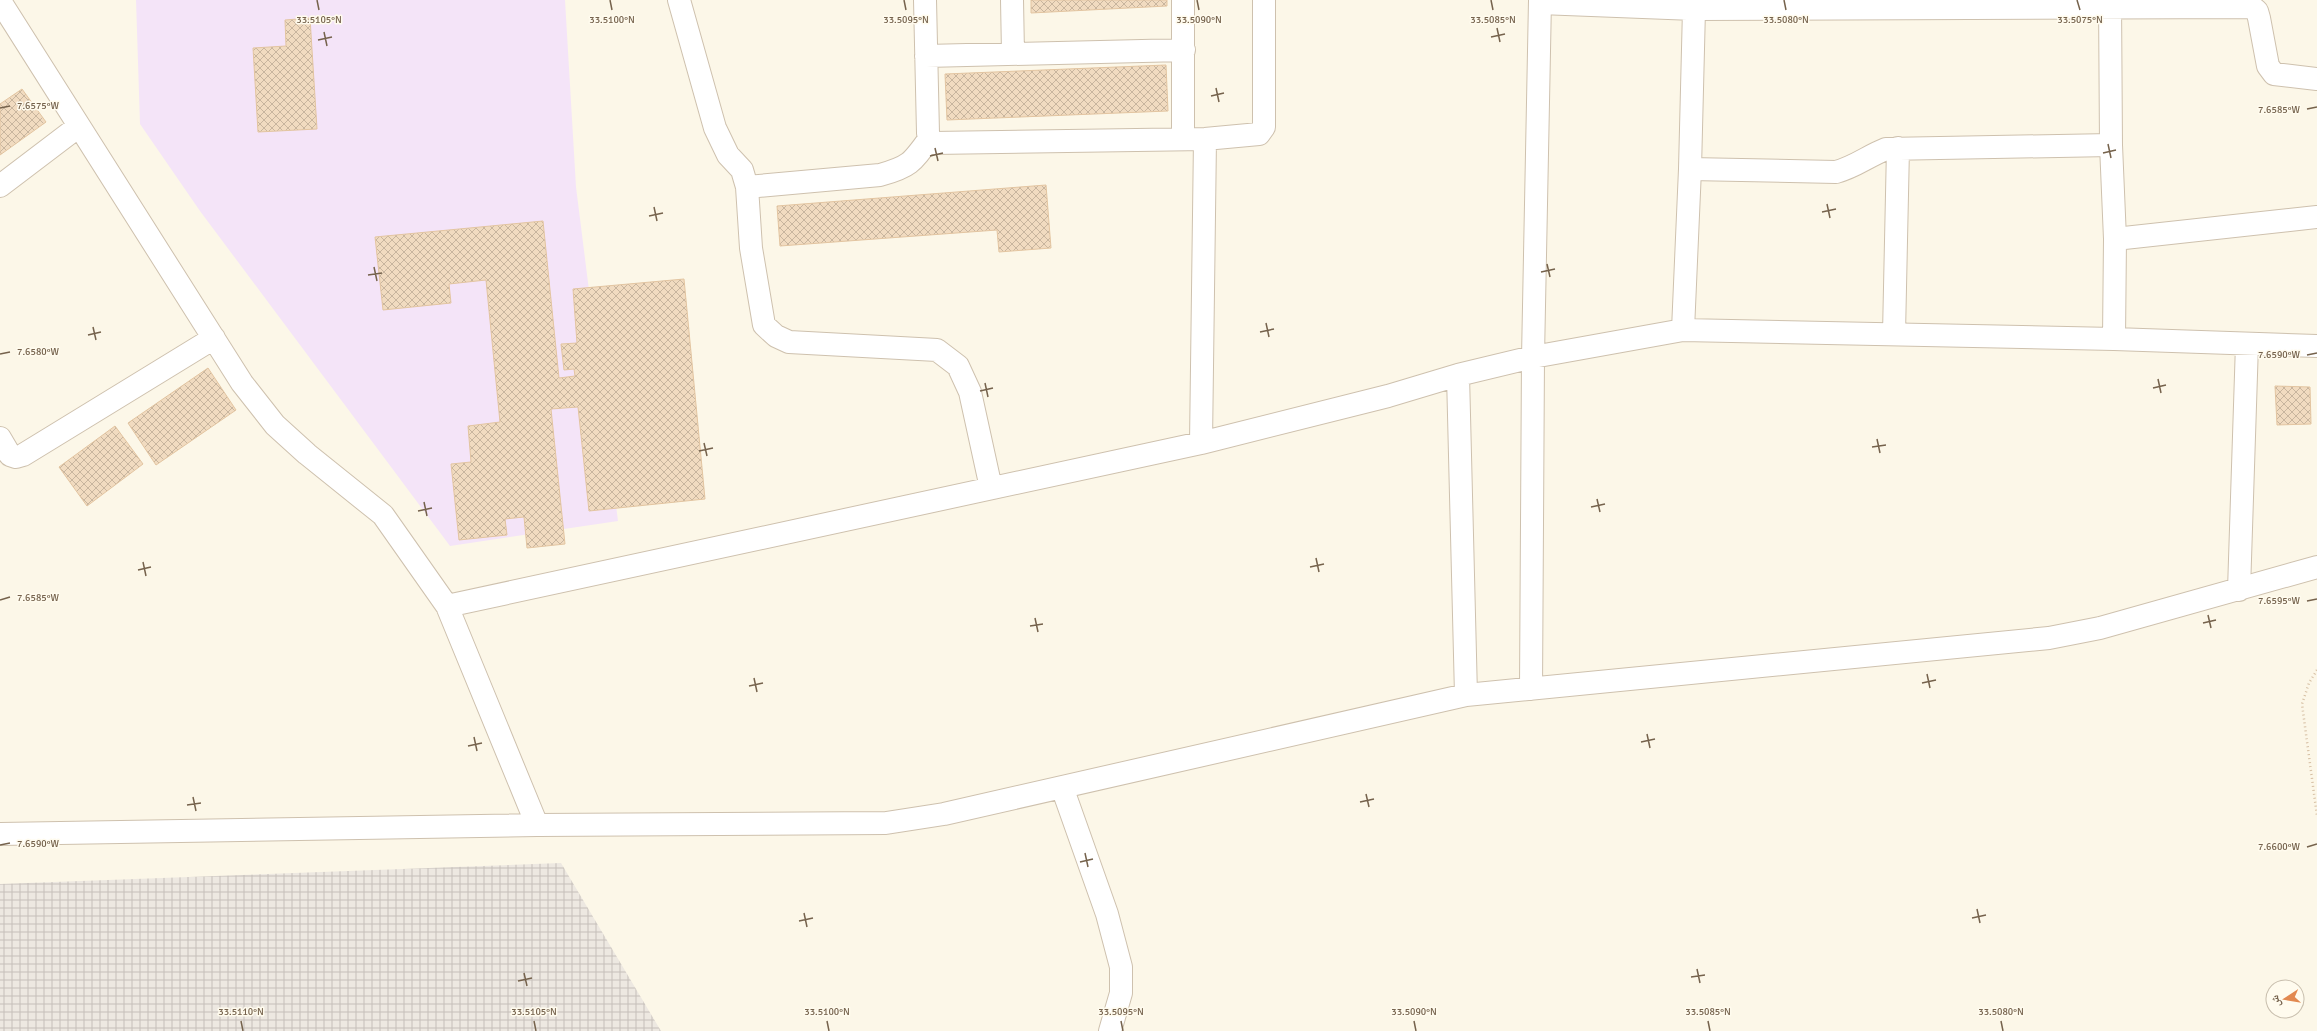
<svg xmlns="http://www.w3.org/2000/svg" width="2317" height="1031" viewBox="0 0 2317 1031" font-family="Signika,'Noto Naskh Arabic',sans-serif">
<style>
.industrial{fill:url(#industrial-grid)}
.education{fill:#f4e4f8}
.building{fill:url(#building-cross-hatch);stroke:#e3c5a1}
.lines{fill:none;stroke-linecap:round;stroke-linejoin:round}
.minor-casing{stroke:#cec1ae;stroke-width:24}
.path{stroke:#d6bfa3;stroke-width:2.5;stroke-dasharray:1 3;stroke-linecap:butt}
.minor{stroke:#fff;stroke-width:22}
.ticks{fill:none;stroke:#75624c;stroke-width:1.5}
.ticks-label{font-size:10px;text-anchor:middle;fill:#75624c;stroke:#fffbee;stroke-width:3;stroke-linejoin:round;paint-order:stroke}
</style>
<defs>
<pattern id="industrial-grid" width="8" height="8" patternUnits="userSpaceOnUse"><rect width="8" height="8" fill="#ede8e1"/><path d="M0 4h8M4 0v8" fill="none" stroke="#c5bfb9"/></pattern>
<pattern id="building-cross-hatch" width="8" height="8" patternUnits="userSpaceOnUse"><rect width="8" height="8" fill="#f1dbc0"/><path d="M0 0l8 8M0 8l8-8" fill="none" stroke="#c8b59e"/></pattern>
</defs>
<rect width="100%" height="100%" fill="#fcf7e8"/>
<path class="industrial" d="M 561,863 L 661,1031 L 0,1031 L 0,884 Z"/>
<path class="education" d="M 136,0 L 565,0 L 576,187 L 618,521 L 450,546 L 200,211 L 140,124 Z"/>
<path class="building" d="M 1031,0 L 1167,0 L 1167,6 L 1031,13 Z
M 310,18 L 317,129 L 258,132 L 253,48 L 286,46 L 285,20 Z
M 1166,65 L 1168,111 L 947,120 L 945,74 Z
M 22,89 L 46,122 L 0,155 L 0,104 Z
M 1046,185 L 1051,248 L 999,252 L 997,230 L 780,246 L 777,206 Z
M 543,221 L 559,378 L 575,376 L 574,369 L 564,370 L 561,344 L 577,343 L 573,289 L 684,279 L 705,499 L 589,511 L 578,407 L 551,409 L 565,544 L 527,548 L 524,517 L 505,519 L 507,535 L 459,540 L 451,464 L 471,462 L 468,426 L 500,422 L 486,280 L 449,284 L 451,303 L 383,310 L 375,237 Z
M 208,368 L 236,410 L 156,465 L 128,423 Z
M 2275,386 L 2310,387 L 2311,424 L 2277,425 Z
M 115,426 L 143,464 L 87,506 L 59,467 Z"/>
<g class="lines">
<defs>
<path id="minor" d="M 679,0 L 715,128 L 728,155 L 742,170 L 747,187 L 751,248 L 764,325 L 776,336 L 789,342 L 937,350 L 958,366 L 970,392 L 991,488
M 925,0 L 928,133 L 929,139 L 933,143 L 1205,139 L 1259,134 L 1264,127 L 1264,0
M 1012,0 L 1013,53
M 2110,0 L 2111,145 L 2115,239 L 2114,339
M 0,1 L 242,383 L 275,425 L 307,454 L 383,515 L 447,606 L 537,825
M 1540,3 L 1694,9 L 2252,7 L 2257,11 L 2259,18 L 2268,66 L 2274,74 L 2317,79
M 926,56 L 1184,50
M 1183,139 L 1183,0
M 1690,169 L 1836,172 C 1855,167 1868,156 1886,149 L 2111,145
M 0,186 L 79,126
M 747,187 L 880,175 C 909,167 912,163 929,139
M 2115,239 L 2317,217
M 1683,330 L 1690,169 L 1694,9
M 1894,334 L 1898,148
M 1458,375 L 1466,695
M 0,438 L 10,455 L 16,457 L 23,455 L 214,338
M 1201,443 L 1205,139
M 2239,590 L 2247,344
M 447,606 L 1201,443 L 1388,396 L 1458,375 L 1533,357 L 1683,330 L 2114,339 L 2317,346
M 1531,689 L 1533,357 L 1540,0
M 1062,787 L 1107,914 L 1121,967 L 1121,993 L 1110,1031
M 0,834 L 537,825 L 886,823 L 944,814 L 1466,695 L 2049,638 L 2100,628 L 2317,567"/>
</defs>
<use href="#minor" class="minor-casing"/>
<path class="path" d="M 2317,670 L 2309,683 L 2302,704 L 2317,816"/>
<use href="#minor" class="minor"/>
</g>
<path class="ticks" d="M 317,0 L 319,10M 610,0 L 612,10M 904,0 L 906,10M 1197,0 L 1199,10M 1491,0 L 1493,10M 1784,0 L 1786,10M 2077,0 L 2080,10M 1497,28 L 1500,42M 324,32 L 327,46M 1491,37 L 1505,34M 318,40 L 332,37M 1216,88 L 1219,102M 1211,96 L 1224,93M 0,108 L 10,106M 2307,109 L 2317,107M 2108,144 L 2111,158M 935,148 L 938,161M 2103,153 L 2116,150M 930,156 L 943,153M 1827,204 L 1830,218M 654,207 L 657,221M 1822,212 L 1836,209M 649,216 L 663,213M 1547,264 L 1550,277M 374,267 L 377,281M 1541,272 L 1555,269M 368,275 L 382,273M 1266,323 L 1269,337M 93,327 L 96,340M 1260,332 L 1274,329M 88,335 L 101,332M 0,354 L 10,352M 2307,355 L 2317,353M 2158,379 L 2161,393M 985,383 L 988,397M 2153,388 L 2166,385M 980,391 L 993,388M 1877,439 L 1880,453M 704,443 L 707,456M 1872,447 L 1886,445M 699,451 L 713,448M 1597,499 L 1600,512M 424,502 L 427,516M 1591,507 L 1605,504M 418,511 L 432,508M 1316,558 L 1319,572M 143,562 L 146,576M 1310,567 L 1324,564M 138,570 L 151,567M 0,600 L 10,597M 2307,601 L 2317,599M 2208,615 L 2211,628M 1035,618 L 1038,632M 2203,623 L 2216,620M 1030,626 L 1043,624M 1927,674 L 1930,688M 754,678 L 757,692M 1922,683 L 1936,680M 749,686 L 763,683M 1647,734 L 1650,748M 474,737 L 477,751M 1641,742 L 1655,739M 468,746 L 482,743M 1366,794 L 1369,807M 193,797 L 196,811M 1360,802 L 1374,799M 187,805 L 201,803M 0,845 L 10,843M 2307,847 L 2317,844M 1085,853 L 1088,867M 1080,862 L 1093,859M 1977,909 L 1980,923M 804,913 L 807,927M 1972,918 L 1986,915M 799,921 L 813,918M 1697,969 L 1700,983M 524,973 L 527,986M 1691,977 L 1705,975M 518,981 L 532,978M 241,1021 L 243,1031M 534,1021 L 536,1031M 827,1021 L 829,1031M 1121,1021 L 1123,1031M 1414,1021 L 1416,1031M 1708,1021 L 1710,1031M 2001,1021 L 2003,1031"/>
<g class="ticks-label">
<text x="319" y="23">33.5105°N</text>
<text x="612" y="23">33.5100°N</text>
<text x="906" y="23">33.5095°N</text>
<text x="1199" y="23">33.5090°N</text>
<text x="1493" y="23">33.5085°N</text>
<text x="1786" y="23">33.5080°N</text>
<text x="2080" y="23">33.5075°N</text>
<text x="38" y="109">7.6575°W</text>
<text x="2279" y="113">7.6585°W</text>
<text x="38" y="355">7.6580°W</text>
<text x="2279" y="358">7.6590°W</text>
<text x="38" y="601">7.6585°W</text>
<text x="2279" y="604">7.6595°W</text>
<text x="38" y="847">7.6590°W</text>
<text x="2279" y="850">7.6600°W</text>
<text x="241" y="1015">33.5110°N</text>
<text x="534" y="1015">33.5105°N</text>
<text x="827" y="1015">33.5100°N</text>
<text x="1121" y="1015">33.5095°N</text>
<text x="1414" y="1015">33.5090°N</text>
<text x="1708" y="1015">33.5085°N</text>
<text x="2001" y="1015">33.5080°N</text>
</g>
<g transform="translate(2285 999) rotate(258)"><circle r="19" fill="#fffbee" stroke="#c8bead"/>
<path d="M0-3L7 15L0 10L-7 15Z" fill="#e28950"/>
<text y="-6" font-size="11" font-weight="bold" text-anchor="middle" fill="#75624c">ش</text>
</g>
</svg>
